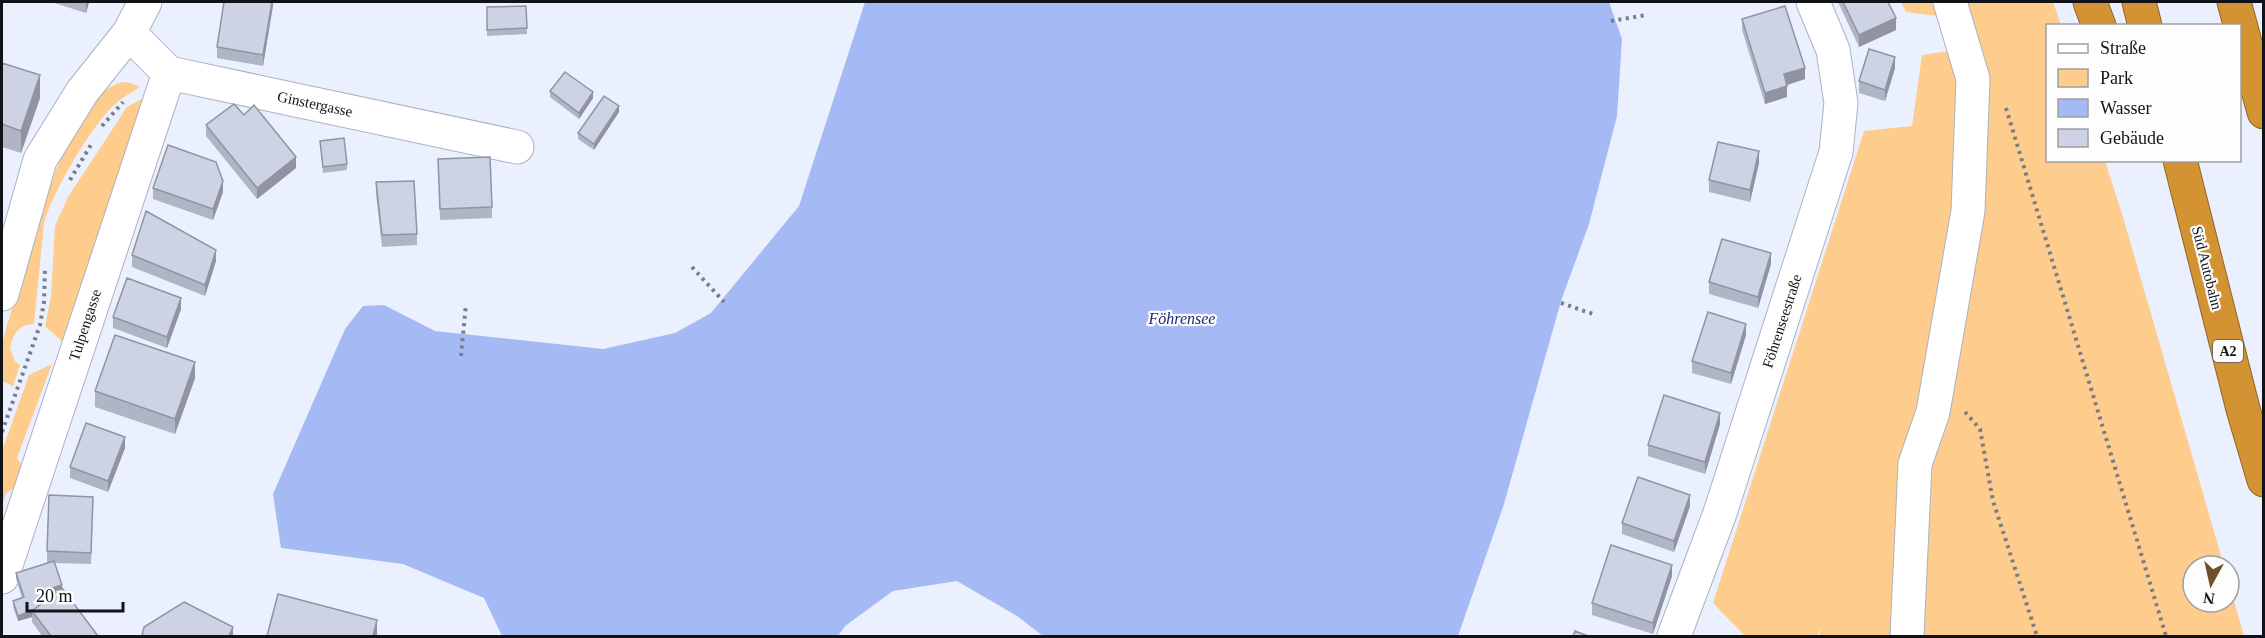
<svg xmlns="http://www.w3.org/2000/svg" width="2265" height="638" viewBox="0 0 2265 638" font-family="Georgia,serif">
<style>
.green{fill:#fecc8c}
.water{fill:#a5baf4}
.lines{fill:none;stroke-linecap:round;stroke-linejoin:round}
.minor-casing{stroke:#abb1c1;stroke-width:35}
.highway-casing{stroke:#8f662a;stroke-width:35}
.path{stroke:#797d86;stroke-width:4;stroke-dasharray:3 4.5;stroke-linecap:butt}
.minor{stroke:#fff;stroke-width:33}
.highway{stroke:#d39333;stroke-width:33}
.wall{fill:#b0b5c5;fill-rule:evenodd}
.shaded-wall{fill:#9094a0}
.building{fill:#cdd3e5;stroke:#9094a0;stroke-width:1.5}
.labels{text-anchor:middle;stroke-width:4.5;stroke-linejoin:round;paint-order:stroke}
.shield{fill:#fdfdfd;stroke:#57595d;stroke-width:1.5}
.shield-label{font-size:14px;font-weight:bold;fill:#101318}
.street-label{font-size:15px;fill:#101318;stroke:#fdfdfd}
.water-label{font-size:16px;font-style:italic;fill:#1a2a7a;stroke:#fdfdfd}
</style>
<rect width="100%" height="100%" fill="#ebf0fe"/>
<path class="green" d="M 1901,2 L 2053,2 L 2061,25 L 2048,26 L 2048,160 L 2105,161 L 2123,217 L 2224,566 L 2193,566 L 2193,602 L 2229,602 L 2229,584 L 2244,636 L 1819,636 L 1820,628 L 1817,636 L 1745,636 L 1713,603 L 1864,131 L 1912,126 L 1922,55 L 1949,51 L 1938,16 L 1906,12 Z
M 122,82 L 131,83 L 140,87 C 131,93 121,98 113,106 C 91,127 52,193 44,223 L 34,324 C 19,324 13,334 10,348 L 15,361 L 20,365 L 13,386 L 2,381 C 2,369 0,355 2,344 C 8,320 16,296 23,273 C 37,226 70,96 122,82 Z
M 147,96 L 64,343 L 45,326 L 51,296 L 55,226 L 68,197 L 127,107 Z
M 52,364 L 17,458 L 23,467 L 22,484 L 6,493 L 2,507 L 2,451 L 29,375 Z"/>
<path class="water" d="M 865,2 L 1609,2 L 1622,39 L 1617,116 L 1589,224 L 1561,301 L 1504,504 L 1458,636 L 1043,636 L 1017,616 L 957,581 L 893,591 L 845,626 L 838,636 L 502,636 L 484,598 L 403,564 L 281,548 L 273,494 L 345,329 L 363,306 L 384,305 L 435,331 L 603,349 L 675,333 L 711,313 L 799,206 Z"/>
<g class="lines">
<defs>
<path id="minor" d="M 129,33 L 169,73 L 517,147
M 2,294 L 40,160 L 82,92 L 129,33 L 145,2
M 2,577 L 169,73
M 1674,636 L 1720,513 L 1836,152 L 1841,103 L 1833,50 L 1813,2
M 1907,636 L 1915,464 L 1933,412 L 1968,211 L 1973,79 L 1950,2"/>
<path id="highway" d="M 2090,2 L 2099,26
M 2139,2 L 2145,26
M 2234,2 L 2264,112
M 2180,160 L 2243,409 L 2264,480"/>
</defs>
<use href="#minor" class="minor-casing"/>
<use href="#highway" class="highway-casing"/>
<path class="path" d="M 1611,21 L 1647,15
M 2006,108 L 2166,636
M 102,126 L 123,102
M 70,180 L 92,143
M 692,267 L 724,302
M 1561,303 L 1596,315
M 461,356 L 466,304
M 1965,412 L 1980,429 L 1993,501 L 2037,636
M 2,432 L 40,325 L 44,302 L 45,269"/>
<use href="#minor" class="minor"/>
<use href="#highway" class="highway"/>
</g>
<path class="wall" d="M 51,2 L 89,2 L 86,13 Z
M 273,2 L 263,66 L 217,58 L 217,47 Z
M 1838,2 L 1888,2 L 1896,30 L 1859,47 Z
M 526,6 L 527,34 L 487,36 L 487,7 Z
M 1742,19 L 1805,79 L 1787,85 L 1787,97 L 1765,104 L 1742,30 Z
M 2,63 L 40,98 L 21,153 L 2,147 Z
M 1895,68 L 1885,101 L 1859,93 L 1859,81 Z
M 550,91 L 593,98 L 579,119 L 550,97 Z
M 619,112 L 594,150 L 578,139 L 578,133 Z
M 244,115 L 296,168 L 257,199 L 206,136 L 206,125 Z
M 320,141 L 347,164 L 347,170 L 323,173 Z
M 438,159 L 492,207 L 492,218 L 440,220 Z
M 1759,163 L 1750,202 L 1709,192 L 1709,180 Z
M 376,182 L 417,234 L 417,245 L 382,247 L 376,194 Z
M 153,188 L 223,192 L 213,220 L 153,199 Z
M 132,255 L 216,261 L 205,296 L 132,267 Z
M 1771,264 L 1758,308 L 1709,294 L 1709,282 Z
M 181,309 L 167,348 L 113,328 L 113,317 Z
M 1746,335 L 1731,384 L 1692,373 L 1692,361 Z
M 195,378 L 175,434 L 95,407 L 95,391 Z
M 1720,424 L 1705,474 L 1648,456 L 1648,445 Z
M 125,448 L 108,492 L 70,478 L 70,467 Z
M 1690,506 L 1674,552 L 1622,534 L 1622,523 Z
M 93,508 L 91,564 L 55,563 L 62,589 L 98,636 L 42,636 L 32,622 L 32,617 L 18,621 L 13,607 L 13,601 L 22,598 L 16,579 L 16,573 L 49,563 L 47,563 L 47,551 ZM 56,592 L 45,601 L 44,597 Z
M 1672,576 L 1653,634 L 1592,615 L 1592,603 Z"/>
<path class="shaded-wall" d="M 86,2 L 89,2 L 86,13 Z
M 272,2 L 273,2 L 273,6 L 263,66 L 263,55 Z
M 1896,18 L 1896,30 L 1859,47 L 1859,35 Z
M 1895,57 L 1895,68 L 1885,101 L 1885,90 Z
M 1805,68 L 1805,79 L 1784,86 L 1784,74 Z
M 40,75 L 40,98 L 21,153 L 21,131 Z
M 1787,86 L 1787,97 L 1765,104 L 1765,93 Z
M 593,92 L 593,98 L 579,119 L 579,113 Z
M 619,106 L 619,112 L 594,150 L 594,144 Z
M 1759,151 L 1759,163 L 1750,202 L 1750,190 Z
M 296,157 L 296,168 L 257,199 L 257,188 Z
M 223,181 L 223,192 L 213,220 L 213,209 Z
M 216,250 L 216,261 L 205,296 L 205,285 Z
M 1771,253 L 1771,264 L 1758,308 L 1758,297 Z
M 181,298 L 181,309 L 167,348 L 167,337 Z
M 1746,324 L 1746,335 L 1731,384 L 1731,373 Z
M 195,362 L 195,378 L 175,434 L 175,419 Z
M 1720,413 L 1720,424 L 1705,474 L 1705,462 Z
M 125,437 L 125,448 L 108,492 L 108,481 Z
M 1690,495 L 1690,506 L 1674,552 L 1674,541 Z
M 1672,565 L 1672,576 L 1653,634 L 1653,623 Z
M 62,585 L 62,590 L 42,597 L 42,591 Z
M 32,611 L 32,617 L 18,621 L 18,616 Z
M 377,620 L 377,636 L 373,636 Z
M 233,627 L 233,636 L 229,636 Z"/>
<path class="building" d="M 224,2 L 272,2 L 263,55 L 217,47 Z
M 1843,2 L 1888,2 L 1896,18 L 1859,35 Z
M 526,6 L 527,28 L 487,30 L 487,7 Z
M 1785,6 L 1805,68 L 1784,74 L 1787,86 L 1765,93 L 1742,19 Z
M 1869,49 L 1895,57 L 1885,90 L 1859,81 Z
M 2,63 L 40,75 L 21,131 L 2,124 Z
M 565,72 L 593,92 L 579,113 L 550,91 Z
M 604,96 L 619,106 L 594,144 L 578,133 Z
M 234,104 L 244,115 L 254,105 L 296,157 L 257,188 L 206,125 Z
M 344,138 L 347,164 L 323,167 L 320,141 Z
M 1718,142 L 1759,151 L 1750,190 L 1709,180 Z
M 168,145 L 216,162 L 223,181 L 213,209 L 153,188 Z
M 490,157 L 492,207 L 440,209 L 438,159 Z
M 414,181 L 417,234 L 382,235 L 376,182 Z
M 146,211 L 216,250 L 205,285 L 132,255 Z
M 1722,239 L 1771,253 L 1758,297 L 1709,282 Z
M 127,278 L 181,298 L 167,337 L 113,317 Z
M 1708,312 L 1746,324 L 1731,373 L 1692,361 Z
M 115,335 L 195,362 L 175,419 L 95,391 Z
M 1664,395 L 1720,413 L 1705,462 L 1648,445 Z
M 86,423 L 125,437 L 108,481 L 70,467 Z
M 1638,477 L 1690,495 L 1674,541 L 1622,523 Z
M 49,495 L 93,497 L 91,553 L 47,551 Z
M 1611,545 L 1672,565 L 1653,623 L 1592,603 Z
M 54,561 L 62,585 L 42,591 L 45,601 L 33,610 L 18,616 L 13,601 L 24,597 L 16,573 Z
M 62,588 L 98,636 L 51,636 L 32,611 Z
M 278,594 L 377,620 L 373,636 L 267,636 Z
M 184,602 L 233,627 L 229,636 L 142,636 L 144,627 Z
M 1575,631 L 1588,636 L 1573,636 Z"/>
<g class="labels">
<rect class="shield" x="2213" y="340" width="30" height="22" rx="4.5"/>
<g class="shield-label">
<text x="2228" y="356">A2</text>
</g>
<g class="street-label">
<text transform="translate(315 104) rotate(12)" y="5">Ginstergasse</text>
<text transform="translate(2207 268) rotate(76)" y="5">Süd Autobahn</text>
<text transform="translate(1782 321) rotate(-72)" y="5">Föhrenseestraße</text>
<text transform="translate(85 325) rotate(-72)" y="5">Tulpengasse</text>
</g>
<g class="water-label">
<text x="1182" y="324">Föhrensee</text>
</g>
</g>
<rect width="2265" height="638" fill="none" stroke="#101318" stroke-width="6"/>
<rect x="2046" y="24" width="195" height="138" fill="#fdfdfd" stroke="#9e9fa1" stroke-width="1.5"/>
<rect x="2058" y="44" width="30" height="9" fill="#ffffff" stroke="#9e9fa1" stroke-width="1.5"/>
<text x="2100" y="54" font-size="18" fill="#101318">Straße</text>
<rect x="2058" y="69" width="30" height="18" fill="#fecc8c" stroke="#9e9fa1" stroke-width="1.5"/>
<text x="2100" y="84" font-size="18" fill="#101318">Park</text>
<rect x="2058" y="99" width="30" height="18" fill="#a5baf4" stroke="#9e9fa1" stroke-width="1.5"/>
<text x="2100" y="114" font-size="18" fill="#101318">Wasser</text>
<rect x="2058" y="129" width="30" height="18" fill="#cdd3e5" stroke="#9e9fa1" stroke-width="1.5"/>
<text x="2100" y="144" font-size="18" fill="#101318">Gebäude</text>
<g transform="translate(2211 584) rotate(188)"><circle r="28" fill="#fdfdfd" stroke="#9e9fa1" stroke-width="1.5"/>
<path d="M0-4.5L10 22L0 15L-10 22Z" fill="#705127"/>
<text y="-9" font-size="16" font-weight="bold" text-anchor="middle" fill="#101318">N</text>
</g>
<path d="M27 602v9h96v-9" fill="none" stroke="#101318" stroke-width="3"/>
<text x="36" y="602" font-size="18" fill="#101318" stroke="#fdfdfd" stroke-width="4.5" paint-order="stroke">20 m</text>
</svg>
